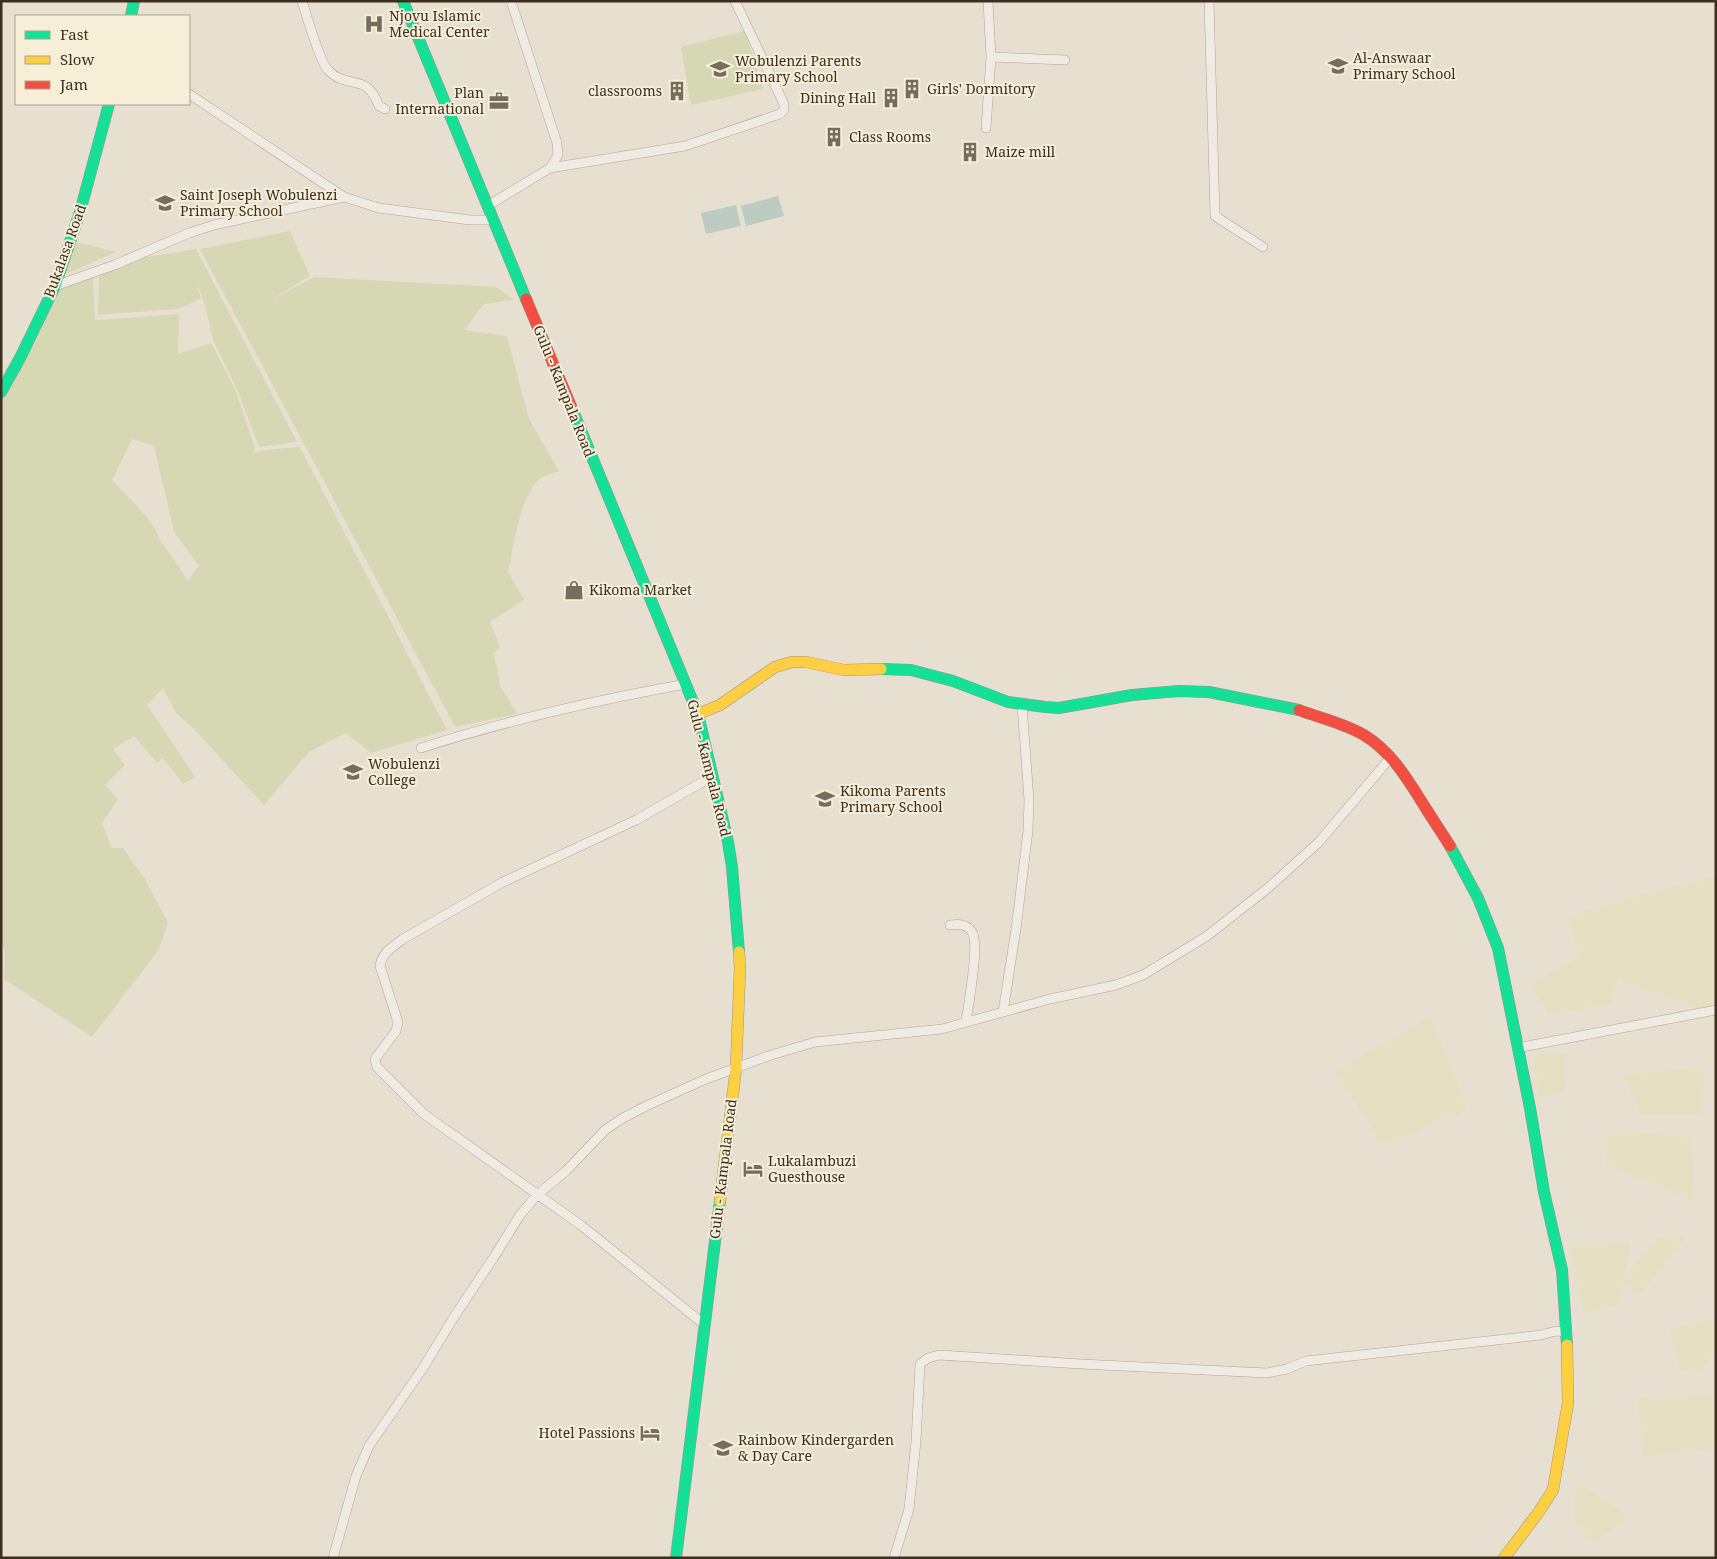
<svg xmlns="http://www.w3.org/2000/svg" width="1717" height="1559" viewBox="0 0 1717 1559" font-family="'Noto Serif',serif">
<style>
.farmland{fill:#e6dfc2}
.green{fill:#d6d7b3;fill-rule:evenodd}
.water{fill:#bcccc2}
.lines{fill:none;stroke-linecap:round;stroke-linejoin:round}
.street-casing{stroke:#ada599;stroke-width:10}
.fast-casing{stroke:#9c958a;stroke-width:12}
.slow-casing{stroke:#9c958a;stroke-width:12}
.jam-casing{stroke:#9c958a;stroke-width:12}
.street{stroke:#efebe3;stroke-width:9}
.fast{stroke:#16e098;stroke-width:11}
.slow{stroke:#ffcf43;stroke-width:11}
.jam{stroke:#f24e42;stroke-width:11}
.labels{text-anchor:middle;stroke-width:4;stroke-linejoin:round;paint-order:stroke}
.poi-label{font-size:14px;fill:#3d2e20;stroke:#f7eed8;text-anchor:start}
.street-label{font-size:14px;fill:#3d2e20;stroke:#f7eed8}
</style>
<rect width="100%" height="100%" fill="#e7e0d1"/>
<path class="farmland" d="M 1716,876 L 1716,1008 L 1709,1011 L 1624,983 L 1621,979 L 1618,978 L 1610,1004 L 1548,1014 L 1530,985 L 1579,957 L 1568,918 L 1576,915 L 1575,914 L 1676,885 L 1678,887 Z
M 1431,1016 L 1468,1110 L 1382,1145 L 1335,1071 Z
M 1567,1054 L 1565,1091 L 1540,1098 L 1533,1056 Z
M 1705,1068 L 1701,1114 L 1641,1114 L 1623,1074 Z
M 1609,1131 L 1692,1137 L 1694,1200 L 1606,1165 Z
M 1687,1236 L 1639,1296 L 1624,1281 L 1619,1305 L 1583,1313 L 1568,1244 L 1631,1243 L 1625,1276 L 1657,1238 Z
M 1716,1318 L 1716,1350 L 1699,1374 L 1678,1369 L 1670,1329 Z
M 1716,1394 L 1716,1448 L 1643,1457 L 1638,1398 Z
M 1577,1482 L 1629,1517 L 1592,1544 L 1573,1515 Z"/>
<path class="green" d="M 745,31 L 763,89 L 691,105 L 681,47 Z
M 290,231 L 310,276 L 266,303 L 314,277 L 496,287 L 514,300 L 484,304 L 464,330 L 507,336 L 529,419 L 559,471 C 553,473 546,475 541,478 C 521,491 513,549 508,572 L 524,600 L 490,622 L 500,647 L 493,654 L 498,671 L 500,686 L 517,714 L 455,727 L 200,249 Z
M 76,242 L 116,252 L 61,276 Z
M 196,249 L 297,442 L 259,447 L 238,391 L 213,340 L 205,305 L 196,281 L 201,298 L 188,305 L 177,309 L 98,315 L 99,275 L 147,257 Z
M 93,278 L 95,320 L 179,314 L 178,354 L 211,343 L 236,391 L 255,449 L 254,453 L 265,450 L 300,447 L 447,730 L 371,753 L 346,733 L 309,752 L 264,805 L 194,729 L 176,713 L 163,688 L 147,705 L 195,777 L 183,784 L 163,758 L 157,763 L 134,736 L 113,749 L 125,765 L 105,785 L 118,799 L 102,823 L 112,848 L 123,848 L 145,879 L 168,923 L 158,951 L 92,1037 L 4,979 L 5,953 L 1,940 L 1,394 L 52,291 ZM 132,439 L 154,446 L 174,532 L 199,566 L 188,581 L 169,552 L 159,540 C 159,525 123,492 112,480 Z"/>
<path class="water" d="M 778,196 L 784,216 L 746,226 L 741,206 Z
M 736,205 L 741,226 L 706,234 L 701,213 Z"/>
<g class="lines">
<defs>
<path id="street" d="M 302,1 C 306,14 320,62 328,70 C 348,91 366,71 379,106 L 385,109
M 511,1 L 557,143 L 558,155 L 550,168
M 1209,1 L 1215,216 L 1263,247
M 991,57 L 1065,60
M 189,94 L 344,197
M 986,128 L 991,57 L 988,1
M 489,205 L 550,168 L 685,146 L 780,114 L 784,110 L 784,104 L 735,1
M 55,286 L 117,264 L 189,233 L 214,225 L 344,197 L 379,208 L 470,220 L 494,220
M 421,748 C 508,720 597,700 686,684
M 950,925 C 959,924 967,924 972,932 C 980,944 968,1006 966,1022
M 1003,1012 L 1016,929 L 1028,831 L 1029,800 L 1022,705
M 1517,1048 L 1716,1010
M 705,1325 L 582,1226 L 424,1114 L 377,1067 L 375,1059 L 396,1031 L 398,1022 L 380,966 C 382,952 393,947 403,939 L 503,882 L 636,820 L 713,776
M 333,1558 L 356,1476 L 369,1446 L 423,1368 L 454,1317 L 494,1257 L 520,1215 L 537,1195 L 566,1171 L 605,1130 L 623,1118 L 646,1106 L 706,1079 L 768,1056 L 815,1042 L 942,1029 L 1050,999 L 1116,985 L 1143,975 L 1207,936 L 1268,888 L 1319,842 L 1391,757
M 894,1558 L 909,1509 L 916,1441 L 920,1364 L 928,1358 L 939,1355 L 1081,1364 L 1267,1373 L 1287,1369 L 1306,1361 L 1541,1335 L 1556,1331 L 1567,1332"/>
<path id="fast" d="M 403,1 L 526,299
M 131,16 L 134,1
M 1,392 L 20,358 L 55,286 L 80,212 L 109,104
M 573,411 L 698,714 L 728,842 L 732,867 L 739,952
M 881,669 L 911,670 L 953,681 L 1008,702 L 1045,707 L 1059,708 L 1132,695 L 1179,691 L 1209,692 L 1299,710
M 1450,846 L 1478,898 L 1498,948 L 1530,1108 L 1544,1192 L 1562,1270 L 1567,1345
M 676,1558 L 720,1201"/>
<path id="slow" d="M 698,714 L 720,705 L 775,667 L 792,662 L 806,662 L 844,670 L 881,669
M 720,1201 L 736,1068 L 740,968 L 739,952
M 1504,1558 L 1538,1513 L 1553,1490 L 1568,1403 L 1567,1345"/>
<path id="jam" d="M 526,299 L 573,411
M 1299,710 C 1320,718 1344,723 1364,735 C 1392,752 1408,780 1425,807 C 1433,820 1442,833 1450,846"/>
</defs>
<use href="#street" class="street-casing"/>
<use href="#fast" class="fast-casing"/>
<use href="#slow" class="slow-casing"/>
<use href="#jam" class="jam-casing"/>
<use href="#street" class="street"/>
<use href="#fast" class="fast"/>
<use href="#slow" class="slow"/>
<use href="#jam" class="jam"/>
</g>
<defs>
<symbol id="hospital-bare" viewBox="-9 -9 18 18"><path d="M-5-5h3v3.5h4V-5h3V5h-3V1.5h-4V5h-3Z" fill="#786c5e" stroke="#f7eed8" stroke-width="2.5" paint-order="stroke"/></symbol>
<symbol id="school-bare" viewBox="-9 -9 18 18"><path d="M0-5L7-2L0 1L-7-2ZM-4 1L0 2.5L4 1V4Q0 6-4 4Z" fill="#786c5e" stroke="#f7eed8" stroke-width="2.5" paint-order="stroke"/></symbol>
<symbol id="building-bare" viewBox="-9 -9 18 18"><path d="M-4-6H4V6H1V3H-1V6H-4ZM-2.5-4.3h1.7v1.8h-1.7ZM.8-4.3h1.7v1.8H.8ZM-2.5-1h1.7V.8h-1.7ZM.8-1h1.7V.8H.8Z" fill="#786c5e" stroke="#f7eed8" stroke-width="2.5" paint-order="stroke"/></symbol>
<symbol id="office-bare" viewBox="-9 -9 18 18"><path d="M-6-3h4V-5.5h4V-3h4V5H-6ZM-1-4.5V-3h2v-1.5ZM-6 0V1H6V0Z" fill="#786c5e" stroke="#f7eed8" stroke-width="2.5" paint-order="stroke"/></symbol>
<symbol id="shop-bare" viewBox="-9 -9 18 18"><path d="M-5-2.5h2.3a2.7 3.5 0 0 1 5.4 0H5L5.5 6h-11ZM-1.5-2.5h3a1.5 2.3 0 0 0-3 0Z" fill="#786c5e" stroke="#f7eed8" stroke-width="2.5" paint-order="stroke"/></symbol>
<symbol id="hotel-bare" viewBox="-9 -9 18 18"><path d="M-6-4.5h1.5V1H6V5H4.5V3h-9V5H-6ZM-4 0a1.8 1.8 0 1 1 3.6 0ZM.5 0V-2.5h3Q6-2.5 6 0Z" fill="#786c5e" stroke="#f7eed8" stroke-width="2.5" paint-order="stroke"/></symbol>
</defs>
<g fill-rule="evenodd">
<use href="#hospital-bare" x="360" y="10" width="28" height="28"/>
<use href="#school-bare" x="1324" y="52" width="28" height="28"/>
<use href="#school-bare" x="706" y="55" width="28" height="28"/>
<use href="#building-bare" x="898" y="75" width="28" height="28"/>
<use href="#building-bare" x="663" y="77" width="28" height="28"/>
<use href="#building-bare" x="877" y="84" width="28" height="28"/>
<use href="#office-bare" x="485" y="87" width="28" height="28"/>
<use href="#building-bare" x="820" y="123" width="28" height="28"/>
<use href="#building-bare" x="956" y="138" width="28" height="28"/>
<use href="#school-bare" x="151" y="189" width="28" height="28"/>
<use href="#shop-bare" x="560" y="576" width="28" height="28"/>
<use href="#school-bare" x="339" y="758" width="28" height="28"/>
<use href="#school-bare" x="811" y="785" width="28" height="28"/>
<use href="#hotel-bare" x="739" y="1155" width="28" height="28"/>
<use href="#hotel-bare" x="636" y="1419" width="28" height="28"/>
<use href="#school-bare" x="709" y="1434" width="28" height="28"/>
</g>
<g class="labels">
<g class="poi-label">
<text x="389" y="21">Njovu Islamic<tspan x="389" dy="16">Medical Center</tspan></text>
<text x="1353" y="63">Al-Answaar<tspan x="1353" dy="16">Primary School</tspan></text>
<text x="735" y="66">Wobulenzi Parents<tspan x="735" dy="16">Primary School</tspan></text>
<text x="927" y="94">Girls' Dormitory</text>
<text x="662" y="96" text-anchor="end">classrooms</text>
<text x="484" y="98" text-anchor="end">Plan<tspan x="484" dy="16">International</tspan></text>
<text x="876" y="103" text-anchor="end">Dining Hall</text>
<text x="849" y="142">Class Rooms</text>
<text x="985" y="157">Maize mill</text>
<text x="180" y="200">Saint Joseph Wobulenzi<tspan x="180" dy="16">Primary School</tspan></text>
<text x="589" y="595">Kikoma Market</text>
<text x="368" y="769">Wobulenzi<tspan x="368" dy="16">College</tspan></text>
<text x="840" y="796">Kikoma Parents<tspan x="840" dy="16">Primary School</tspan></text>
<text x="768" y="1166">Lukalambuzi<tspan x="768" dy="16">Guesthouse</tspan></text>
<text x="635" y="1438" text-anchor="end">Hotel Passions</text>
<text x="738" y="1445">Rainbow Kindergarden<tspan x="738" dy="16">&amp; Day Care</tspan></text>
</g>
<g class="street-label">
<text transform="translate(65 251) rotate(-70)" y="5">Bukalasa Road</text>
<text transform="translate(564 391) rotate(68)" y="5">Gulu - Kampala Road</text>
<text transform="translate(709 768) rotate(76)" y="5">Gulu - Kampala Road</text>
<text transform="translate(723 1169) rotate(-83)" y="5">Gulu - Kampala Road</text>
</g>
</g>
<rect width="1717" height="1559" fill="none" stroke="#3d2e20" stroke-width="5"/>
<rect x="15" y="15" width="175" height="90" fill="#f7eed8" stroke="#ada18e"/>
<rect x="25" y="31" width="25" height="8" fill="#16e098" stroke="#ada18e"/>
<text x="60" y="40" font-size="15" fill="#3d2e20">Fast</text>
<rect x="25" y="56" width="25" height="8" fill="#ffcf43" stroke="#ada18e"/>
<text x="60" y="65" font-size="15" fill="#3d2e20">Slow</text>
<rect x="25" y="81" width="25" height="8" fill="#f24e42" stroke="#ada18e"/>
<text x="60" y="90" font-size="15" fill="#3d2e20">Jam</text>
</svg>
